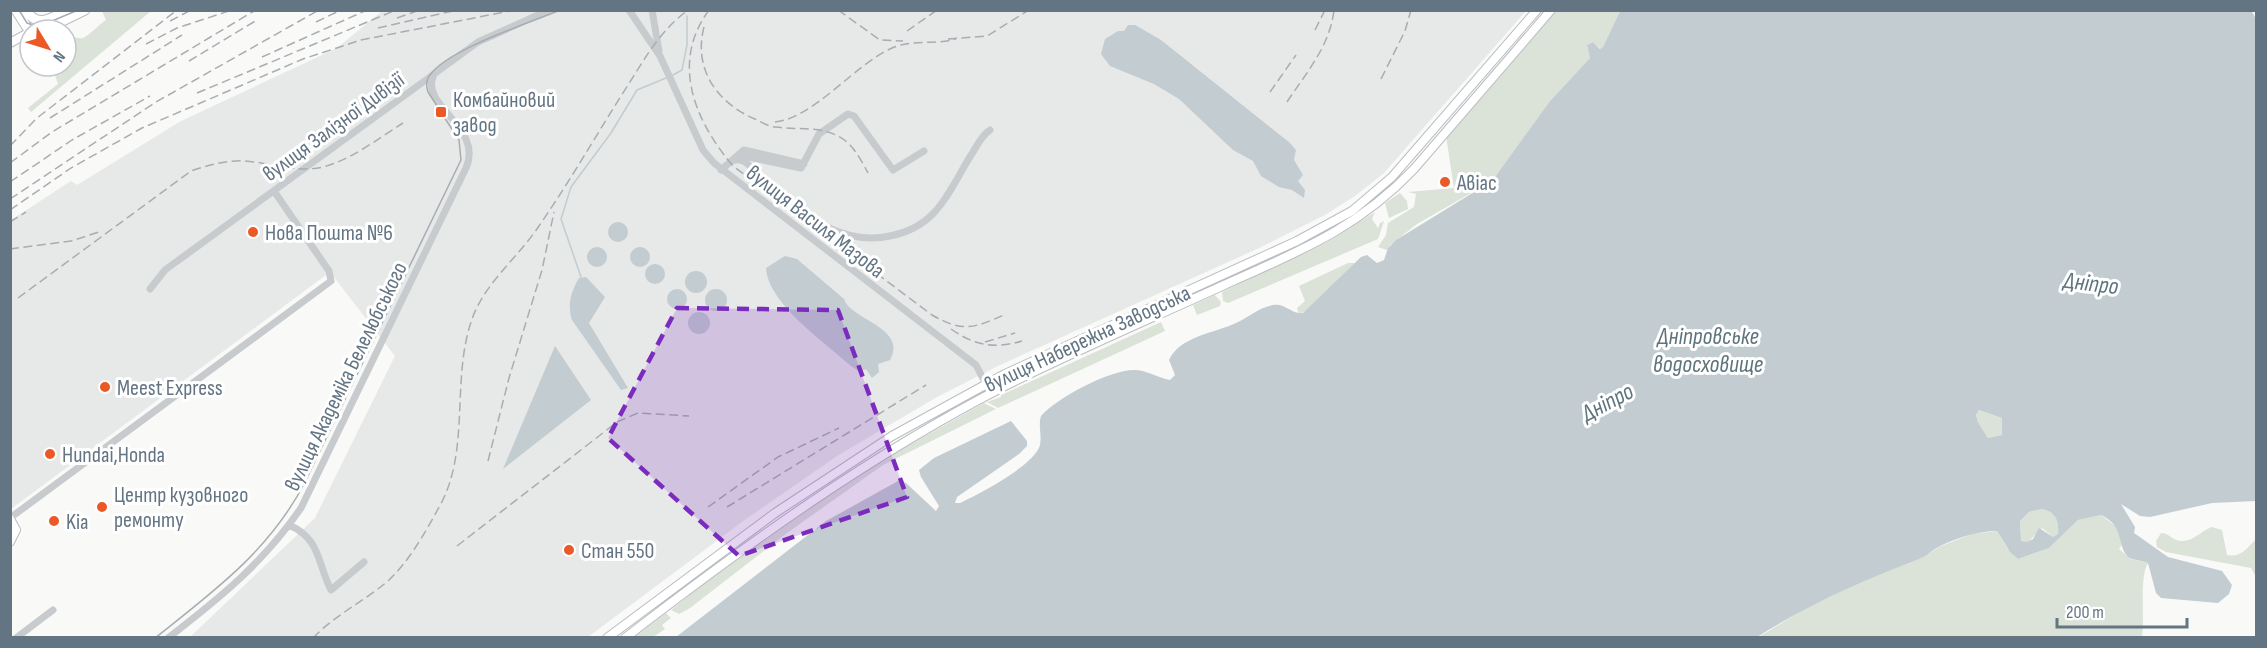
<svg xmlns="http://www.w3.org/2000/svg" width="2267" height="648" viewBox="0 0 2267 648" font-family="'Sofia Sans Condensed',sans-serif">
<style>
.built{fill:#e7e8e8}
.green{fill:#dbe2d8}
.water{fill:#c2ccd1;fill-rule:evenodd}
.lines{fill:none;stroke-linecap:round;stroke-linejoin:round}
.stream{stroke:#c2ccd1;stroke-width:1.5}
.major-casing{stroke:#babec2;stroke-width:10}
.highway-casing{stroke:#b9bdc0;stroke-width:11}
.minor{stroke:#c7cbce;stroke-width:7}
.major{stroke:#fff;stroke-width:8}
.highway{stroke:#fff;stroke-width:9}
.tram{stroke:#a7adb3;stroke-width:1.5}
.rail{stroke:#a7adb3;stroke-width:1.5;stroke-dasharray:9 4.5;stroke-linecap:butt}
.marked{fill:#7b2cbf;fill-opacity:0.2;stroke:#7b2cbf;stroke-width:4.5;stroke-dasharray:12 8;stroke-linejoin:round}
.poi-dot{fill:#eb5926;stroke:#fff;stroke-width:2}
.labels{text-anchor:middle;stroke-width:6;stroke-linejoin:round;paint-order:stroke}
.poi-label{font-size:22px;fill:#637483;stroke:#fff;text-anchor:start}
.street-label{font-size:22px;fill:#637483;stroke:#fff}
.water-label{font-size:24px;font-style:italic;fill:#5e747d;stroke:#fff}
</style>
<rect width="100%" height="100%" fill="#f9f9f7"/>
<path class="built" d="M 382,11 L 1526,11 L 1384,173 L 1355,196 L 1325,215 L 1257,249 L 998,366 L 937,397 L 837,456 L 746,519 L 588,637 L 190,637 L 315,518 L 395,356 L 330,272 L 11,509 L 11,220 L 71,181 L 77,185 L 181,121 L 337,48 Z"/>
<path class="green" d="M 102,11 L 151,11 L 31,112 L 28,108 L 58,84 L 52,66 L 60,66 L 60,77 L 62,66 L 66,66 L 66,41 L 69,37 C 73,36 79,39 83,38 C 87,37 100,24 106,20 Z
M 1556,11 L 1620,11 L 1603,47 L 1601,49 L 1593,42 L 1587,45 L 1590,58 L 1550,101 L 1492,181 L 1417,224 L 1390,245 L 1387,250 L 1378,247 L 1386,235 L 1388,223 L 1414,207 L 1416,194 L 1408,192 L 1454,188 L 1446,136 Z
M 1400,193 L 1407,201 L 1408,209 L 1389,218 L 1385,203 Z
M 1375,212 L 1372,219 L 1378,228 L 1380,223 L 1384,221 L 1378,239 L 1228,303 L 1223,301 L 1222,292 L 1329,241 Z
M 1348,263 L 1355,263 L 1308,310 L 1299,314 L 1297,308 L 1305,301 L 1299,286 Z
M 1215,295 L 1221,302 L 1220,306 L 1197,315 L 1193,305 Z
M 1161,322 L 1165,331 L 998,408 L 987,402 L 1001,397 L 1001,395 Z
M 984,403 L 996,409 L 883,465 L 787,533 L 690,608 L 679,614 L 671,610 L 724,567 L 863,471 Z
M 1979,410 L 2002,418 L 2003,435 L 1988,438 L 1978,422 L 1976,415 Z
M 2042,509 C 2056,512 2059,521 2058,534 L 2053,537 L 2042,528 L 2027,543 L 2021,541 L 2020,521 L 2029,512 Z
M 2101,515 L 2118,528 L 2123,543 L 2119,549 L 2131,559 L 2148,563 C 2139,577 2145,618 2142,637 L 1757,638 L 1803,610 L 1877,574 L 1921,558 L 1941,546 L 1972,534 L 1997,531 L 2007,548 L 2018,559 L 2049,548 L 2078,520 Z
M 2212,527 L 2222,530 L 2227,555 C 2241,558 2247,548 2256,539 L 2256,577 L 2251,568 L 2166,552 L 2157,547 L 2156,541 L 2161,533 C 2169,533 2172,540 2180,541 C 2194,542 2200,531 2212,527 Z
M 666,613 L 671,618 L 662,625 L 665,629 L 653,637 L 633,638 Z"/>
<path class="water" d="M 2251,10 L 2256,19 L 2256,501 L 2212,503 L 2150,517 L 2140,516 L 2121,504 L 2135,527 L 2134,533 L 2168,557 L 2222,571 L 2232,585 L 2229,594 L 2218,603 L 2161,598 L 2156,593 L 2148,563 C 2143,561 2134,560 2130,558 C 2116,549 2126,526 2101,515 L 2078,520 L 2049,548 L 2018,559 L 2010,552 L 1997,531 C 1977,531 1952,539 1935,549 C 1930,552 1925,557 1919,559 C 1863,580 1808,605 1757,637 L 676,637 L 826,521 L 898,481 L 906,483 L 936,511 L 939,506 L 921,477 L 919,470 L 934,458 L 1011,421 L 1027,441 L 1027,446 L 1019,454 L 957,497 L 955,503 L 960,503 C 979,494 1035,465 1040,445 C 1042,435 1038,426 1041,416 C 1057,398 1109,370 1134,370 C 1147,370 1158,378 1170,380 L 1175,375 L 1169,360 C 1180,336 1215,333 1236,323 C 1249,317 1258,308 1273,305 C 1286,303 1292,315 1303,313 L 1361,257 L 1367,255 L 1377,263 L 1384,260 L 1388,248 L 1396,240 L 1492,181 L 1550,101 L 1590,58 L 1587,45 L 1593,42 L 1600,49 L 1603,47 L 1620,11 ZM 1979,410 L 2002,418 L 2002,435 L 1988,438 L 1978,422 L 1976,415 ZM 2042,509 C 2056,512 2059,521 2058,534 L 2053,537 L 2039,528 L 2033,539 L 2027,542 L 2021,541 L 2020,521 L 2029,512 Z
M 1128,25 L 1135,25 L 1161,40 L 1290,143 L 1296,150 L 1294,160 L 1303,175 L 1298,181 L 1305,190 L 1304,198 L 1292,190 L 1279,187 L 1261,176 L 1253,161 L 1233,150 L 1179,99 L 1154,84 L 1110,66 L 1101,54 L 1105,39 L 1118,31 L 1124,31 Z
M608 232a10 10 0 1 1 20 0a10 10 0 1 1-20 0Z
M587 257a10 10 0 1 1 20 0a10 10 0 1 1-20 0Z
M630 257a10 10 0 1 1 20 0a10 10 0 1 1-20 0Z
M 785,256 L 797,259 L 844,299 C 850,320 908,327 890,360 L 878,364 L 879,372 L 872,378 L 866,369 L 860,372 L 851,366 C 826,343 768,304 766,268 Z
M645 274a10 10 0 1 1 20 0a10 10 0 1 1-20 0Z
M685 282a11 11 0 1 1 22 0a11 11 0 1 1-22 0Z
M 586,277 L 605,297 L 589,323 L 628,388 L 621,390 L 572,320 C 567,304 571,292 579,278 Z
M667 299a10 10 0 1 1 20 0a10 10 0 1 1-20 0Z
M705 300a11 11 0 1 1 22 0a11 11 0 1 1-22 0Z
M688 323a11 11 0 1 1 22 0a11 11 0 1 1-22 0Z
M 555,346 L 591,400 L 503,469 Z"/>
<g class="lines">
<path class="stream" d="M 673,75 L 682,70 L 687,45 L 687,16
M 581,277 L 561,219 L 571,187 L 611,133 L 637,90 L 666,78"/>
<defs>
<path id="major" d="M 10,43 L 30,32
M 10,519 L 16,530 L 10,542
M 607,638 L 775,513 L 892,436 L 1005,374 L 1297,241 L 1352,211 L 1392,177 L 1537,10
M 625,638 C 747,544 870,455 1007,385 C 1077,350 1150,319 1222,286 C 1297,252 1356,230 1414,169 L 1551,10"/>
<path id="highway" d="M 16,10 L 30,32
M 26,10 C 37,29 52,18 67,10
M 44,30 L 85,10"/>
</defs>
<use href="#major" class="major-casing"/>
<use href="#highway" class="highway-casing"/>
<path class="minor" d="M 629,10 L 660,56 L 703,150 L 714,163 L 976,365 L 991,394
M 652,10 L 659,51
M 739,155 L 801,168 L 819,134 L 848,114 L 854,116 L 893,170 L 924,151
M 732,161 C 737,159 741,159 745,162 C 755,169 762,181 771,188 C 804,217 845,246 890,236 C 940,226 949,189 973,152 C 978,144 982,135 990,130
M 721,170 L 744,150 L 804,164
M 150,289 L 165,270 L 478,42 L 549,10
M 10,518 L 331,281 L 329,271 L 274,191
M 289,525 C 321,539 317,563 331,590 L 364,562
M 16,638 L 53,610
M 168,638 C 221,597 263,563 301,508 L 466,168 C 484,128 421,106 433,77"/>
<use href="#major" class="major"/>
<use href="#highway" class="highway"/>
<path class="tram" d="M 19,10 L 27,23 L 38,27 L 78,10
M 155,638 C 213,592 269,551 304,484 L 461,160 L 459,140 L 428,92 C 426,86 426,80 430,75 C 448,49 530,23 560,10"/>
<path class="rail" d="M 709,10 C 670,63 695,121 733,166 L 932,315 C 964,333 974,328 1006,314
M 838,10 L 880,40 L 903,41
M 397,18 L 420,10
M 170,21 L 191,10
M 316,22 L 341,10
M 704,27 C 693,69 717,103 755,119 C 761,122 769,127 776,127 C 797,130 816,126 836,135 C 852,142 860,158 868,173
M 378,28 L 457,10
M 1315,30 L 1325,10
M 907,31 L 937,10
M 948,39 L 987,36 L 1029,10
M 146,44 L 177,28 L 232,10
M 262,57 L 367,10
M 189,61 L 257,20
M 1381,79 L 1405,31 L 1411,10
M 1270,92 L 1296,55
M 197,93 L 396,10
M 1287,102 C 1306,73 1330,46 1334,10
M 50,118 L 182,35
M 775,122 C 814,118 854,65 892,48 C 912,39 936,45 956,39
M 10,146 L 37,118 L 177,10
M 10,163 L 52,132 L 254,11
M 10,182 L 72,140 L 150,96
M 10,199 L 156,102 L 319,10
M 10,210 L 71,168 L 142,128 L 303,59 L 361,40 L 515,10
M 10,222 L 26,212
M 10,249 L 71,241 L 99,232
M 18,298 L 191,171 C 208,165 227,160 245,161 C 272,163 296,173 323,167 C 351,160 379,138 403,123
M 951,329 C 975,346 995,349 1022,341
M 985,342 L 1015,333
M 488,461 L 509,378 L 542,270 L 554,212
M 708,507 L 778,457 L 839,428
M 727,507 L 926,385
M 457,546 L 617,422 L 638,413 L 689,416
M 313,638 C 336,614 365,601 389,580 C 409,561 425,533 438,509 C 471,453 451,383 471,322 C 483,284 517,259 539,226 C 568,184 594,139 621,96 C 642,64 657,33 688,10"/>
</g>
<path class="marked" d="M 677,308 L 838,310 L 907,497 L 739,556 L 608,438 Z"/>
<g class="poi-dot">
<rect x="435" y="106" width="12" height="12" rx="3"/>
<circle cx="1445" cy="182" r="6"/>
<circle cx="253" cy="232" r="6"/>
<circle cx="105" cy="387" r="6"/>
<circle cx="50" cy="454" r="6"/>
<circle cx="102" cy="507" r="6"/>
<circle cx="54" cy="521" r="6"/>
<circle cx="569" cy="550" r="6"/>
</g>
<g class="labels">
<g class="poi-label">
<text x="453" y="107">Комбайновий<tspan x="453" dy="25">завод</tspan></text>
<text x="1457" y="190">Авіас</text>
<text x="265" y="240">Нова Пошта №6</text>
<text x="117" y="395">Meest Express</text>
<text x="62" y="462">Hundai,Honda</text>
<text x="114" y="502">Центр кузовного<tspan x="114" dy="25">ремонту</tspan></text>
<text x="66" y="529">Kia</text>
<text x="581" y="558">Стан 550</text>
</g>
<g class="street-label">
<text transform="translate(333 126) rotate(-36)" y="8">вулиця Залізної Дивізії</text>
<text transform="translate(816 221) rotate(38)" y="8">вулиця Василя Мазова</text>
<text transform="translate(1087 338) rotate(-25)" y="8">вулиця Набережна Заводська</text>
<text transform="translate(345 376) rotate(-64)" y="8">вулиця Академіка Белелюбського</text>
</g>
<g class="water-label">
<text transform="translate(2091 283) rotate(7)" y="8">Дніпро</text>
<text x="1708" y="344">Дніпровське<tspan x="1708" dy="28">водосховище</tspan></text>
<text transform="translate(1607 402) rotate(-28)" y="8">Дніпро</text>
</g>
</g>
<rect width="2267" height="648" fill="none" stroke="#637483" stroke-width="24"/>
<g transform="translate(48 48) rotate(128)"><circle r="28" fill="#ffffff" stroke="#c1c7cd" stroke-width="1.5"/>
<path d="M0-4.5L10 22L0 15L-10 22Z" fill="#eb5926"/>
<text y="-9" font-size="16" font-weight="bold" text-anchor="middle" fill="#637483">N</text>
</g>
<path d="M2057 618v9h130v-9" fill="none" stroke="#637483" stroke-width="3"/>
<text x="2066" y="618" font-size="18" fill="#637483" stroke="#ffffff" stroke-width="4.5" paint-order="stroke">200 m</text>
</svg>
